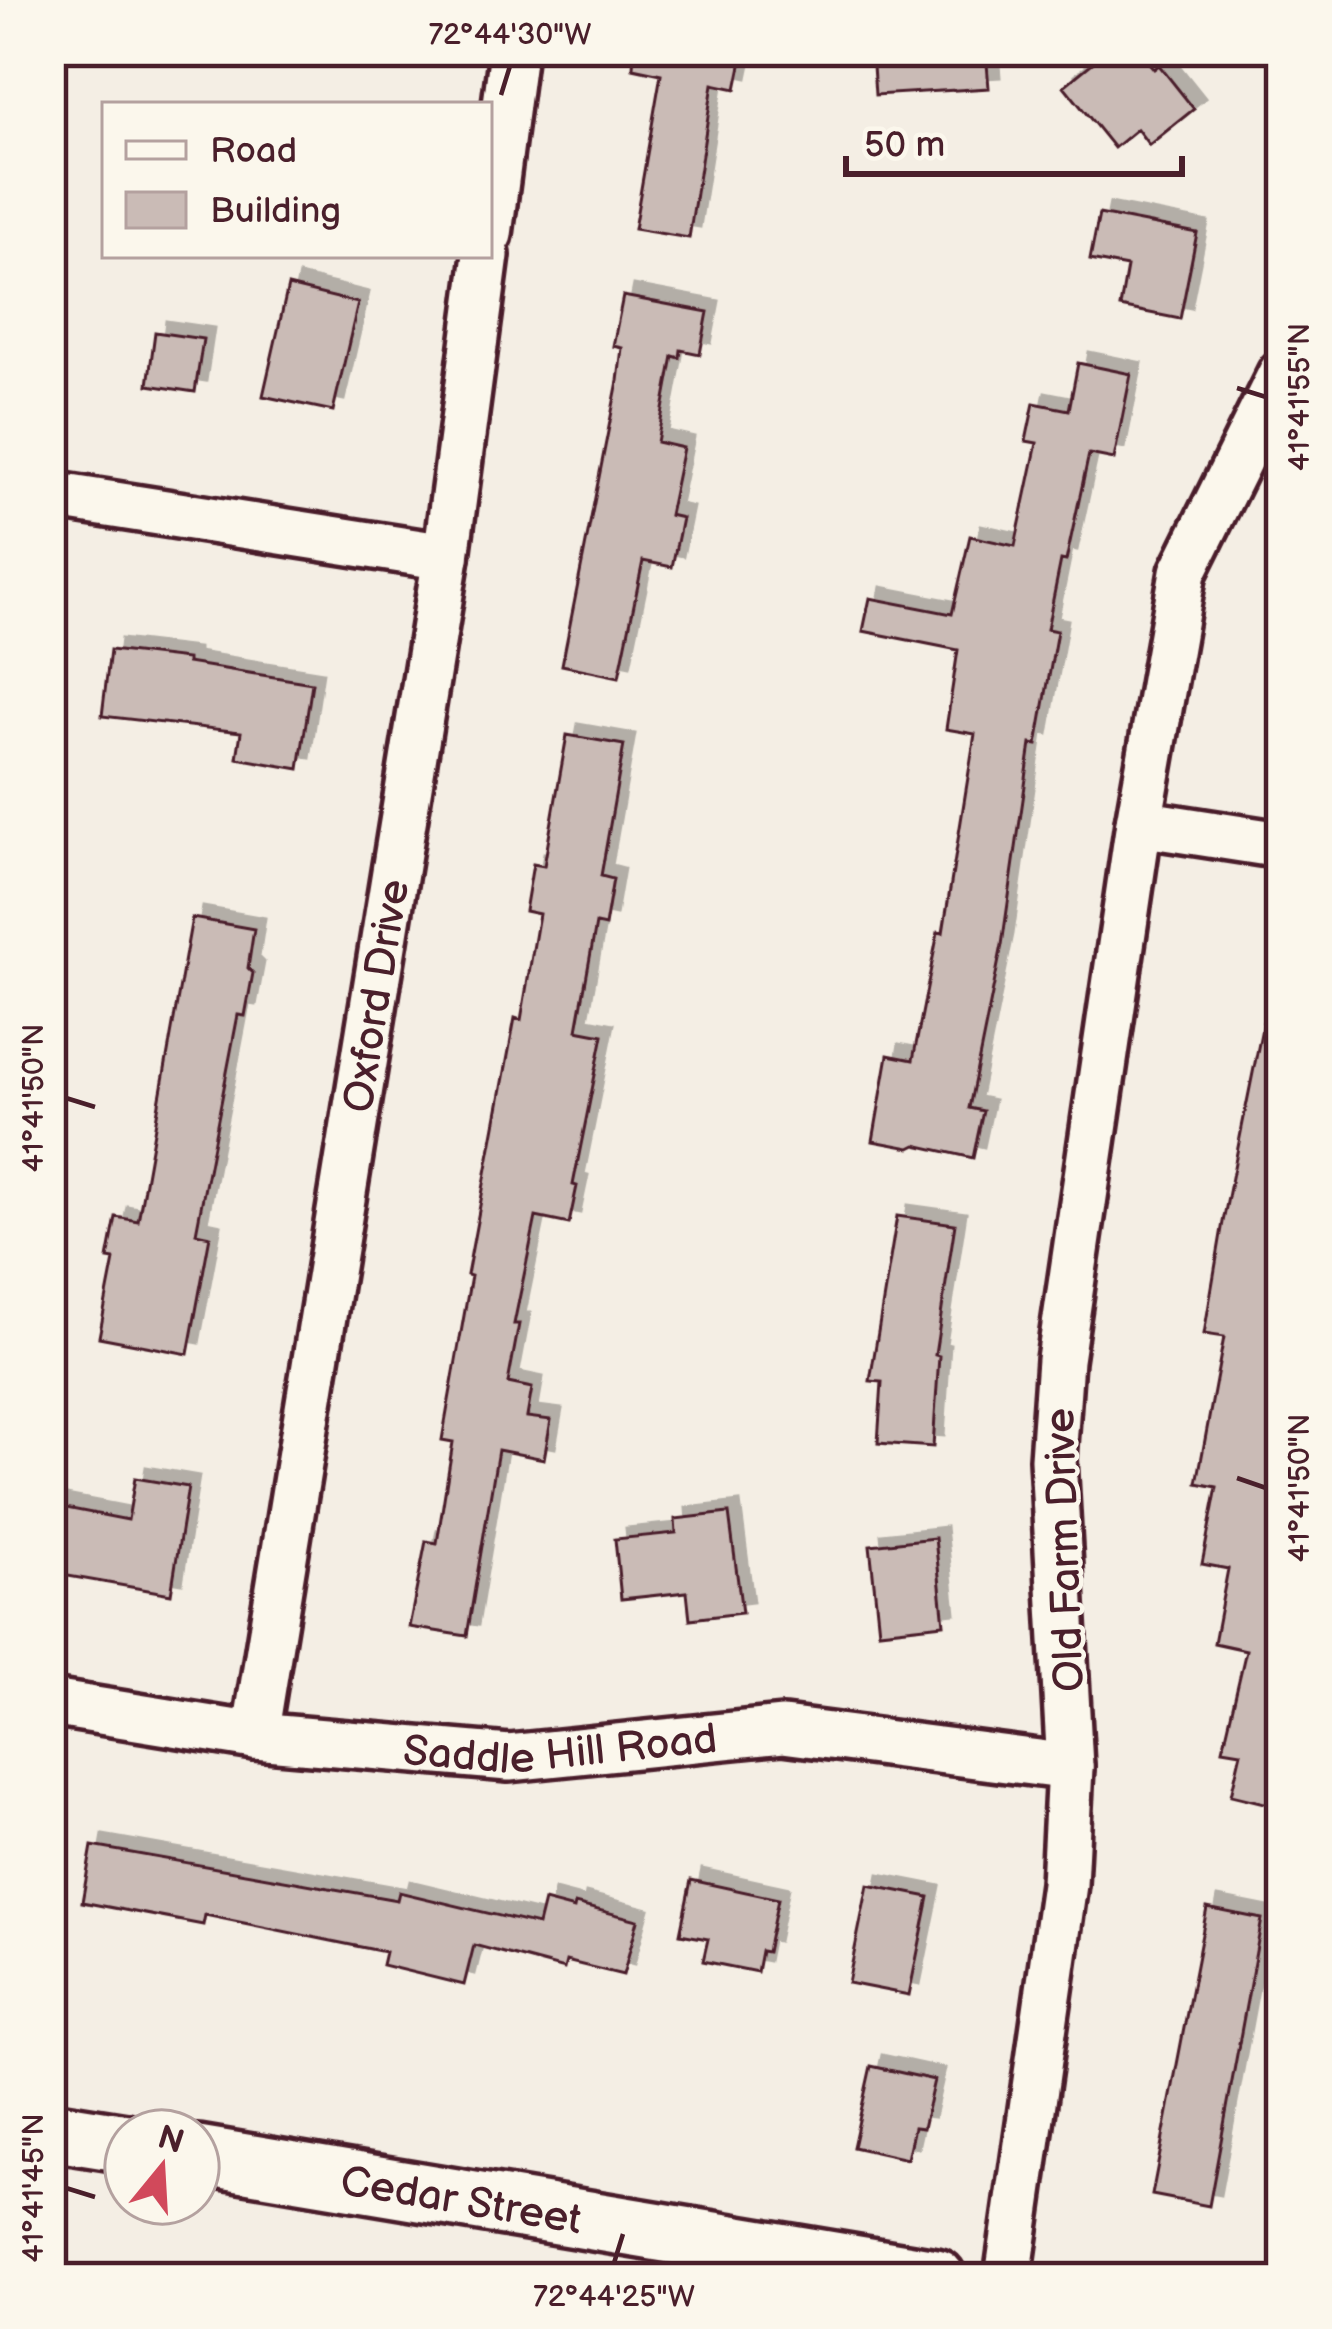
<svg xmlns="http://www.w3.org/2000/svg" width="1332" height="2329" viewBox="0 0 1332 2329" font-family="'Balsamiq Sans',sans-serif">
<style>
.building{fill:#cabbb6;stroke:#4a1f2b;stroke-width:3;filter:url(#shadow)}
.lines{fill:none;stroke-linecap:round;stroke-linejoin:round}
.minor-casing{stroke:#4a1f2b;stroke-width:54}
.major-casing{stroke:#4a1f2b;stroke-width:66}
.minor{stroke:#fbf7ec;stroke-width:45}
.major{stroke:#fbf7ec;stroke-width:57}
.ticks{fill:none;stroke:#4a1f2b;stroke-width:4.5}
.labels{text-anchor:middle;stroke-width:9;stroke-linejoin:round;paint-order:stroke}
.street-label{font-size:42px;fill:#4a1f2b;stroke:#fbf7ec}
.neatline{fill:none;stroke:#4a1f2b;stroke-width:4.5}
.ticks-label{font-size:30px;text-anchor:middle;fill:#4a1f2b}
</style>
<defs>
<filter id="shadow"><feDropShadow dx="11" dy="-11" stdDeviation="0" flood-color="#0004"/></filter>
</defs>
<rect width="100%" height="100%" fill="#f4eee4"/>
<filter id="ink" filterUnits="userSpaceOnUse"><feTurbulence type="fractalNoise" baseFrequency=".00833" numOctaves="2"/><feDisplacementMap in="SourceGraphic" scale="24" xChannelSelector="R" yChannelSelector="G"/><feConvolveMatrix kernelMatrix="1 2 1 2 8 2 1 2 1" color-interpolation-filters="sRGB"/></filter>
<g filter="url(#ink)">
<path class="building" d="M 634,51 L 744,51 L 736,89 L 713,84 L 689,238 L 634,229 L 661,74 L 633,68 Z
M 872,51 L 986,51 L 989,88 L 875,95 Z
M 1107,51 L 1139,51 L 1154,69 L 1159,65 L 1194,109 L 1149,145 L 1137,129 L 1114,148 L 1064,86 Z
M 1099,214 L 1197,233 L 1180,319 L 1120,307 L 1127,267 L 1090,260 Z
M 288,286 L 358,303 L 333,411 L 263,396 Z
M 623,296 L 708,312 L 700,354 L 681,350 L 680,358 L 673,356 L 657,442 L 683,448 L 669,515 L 682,518 L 672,567 L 643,561 L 619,677 L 562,665 L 618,381 L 622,348 L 613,346 Z
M 155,332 L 203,339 L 195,392 L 148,385 Z
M 1078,363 L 1131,374 L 1114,459 L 1089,454 L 1066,561 L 1061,560 L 1047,629 L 1057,631 L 1037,745 L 1031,744 L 1002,945 L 969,1108 L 983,1111 L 973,1158 L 916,1145 L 910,1148 L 873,1141 L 888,1055 L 913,1060 L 938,932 L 943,933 L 975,734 L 946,729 L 958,650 L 863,631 L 870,598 L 952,614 L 970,536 L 1015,546 L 1037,443 L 1026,441 L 1034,403 L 1069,410 Z
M 110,650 L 187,659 L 187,663 L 312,683 L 299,769 L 237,758 L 241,732 L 102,716 Z
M 567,735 L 624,745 L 601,876 L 613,879 L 605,926 L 596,924 L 577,1030 L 603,1035 L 573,1185 L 577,1186 L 569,1224 L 536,1217 L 514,1324 L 519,1324 L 508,1383 L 532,1388 L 527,1417 L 551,1420 L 544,1459 L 498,1450 L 467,1636 L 409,1627 L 426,1541 L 437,1543 L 453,1442 L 442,1440 L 471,1276 L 467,1275 L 515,1018 L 521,1020 L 539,914 L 525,911 L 533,864 L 544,866 Z
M 192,918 L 254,929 L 248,968 L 253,973 L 245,1016 L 238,1015 L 196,1233 L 210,1236 L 188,1354 L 99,1337 L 114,1260 L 108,1259 L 116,1217 L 138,1221 Z
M 1264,1018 L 1281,1020 L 1281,1478 L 1272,1528 L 1281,1530 L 1281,1807 L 1231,1795 L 1241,1752 L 1223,1749 L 1246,1650 L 1214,1643 L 1228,1569 L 1202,1564 L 1217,1487 L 1197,1483 L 1224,1337 L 1204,1334 L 1223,1222 Z
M 897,1216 L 955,1224 L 935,1355 L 939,1356 L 933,1447 L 878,1443 L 882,1382 L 870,1381 Z
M 135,1478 L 188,1487 L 171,1594 L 51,1573 L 51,1505 L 128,1520 Z
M 729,1513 L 742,1613 L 690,1619 L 687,1592 L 621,1599 L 615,1539 L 676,1533 L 675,1519 Z
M 935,1538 L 944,1624 L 879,1631 L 870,1545 Z
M 92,1846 L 397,1900 L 399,1892 L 538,1925 L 544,1901 L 574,1909 L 575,1904 L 638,1920 L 623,1975 L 566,1961 L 564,1969 L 474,1945 L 464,1985 L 382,1965 L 385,1952 L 205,1915 L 203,1925 L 82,1902 Z
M 691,1880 L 778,1899 L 767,1952 L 761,1951 L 757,1972 L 703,1961 L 708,1939 L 680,1934 Z
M 868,1885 L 929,1897 L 909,1995 L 848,1983 Z
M 1207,1908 L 1262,1919 L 1209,2206 L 1152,2195 Z
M 871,2066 L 934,2080 L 923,2128 L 914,2127 L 907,2159 L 853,2147 Z"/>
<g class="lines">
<defs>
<g id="minor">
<path d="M 489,234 L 513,51"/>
<path d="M 51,495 L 446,557"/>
<path d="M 1139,823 L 1281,845"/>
<path id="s1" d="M 51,1703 L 255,1736 L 509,1758 L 783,1730 L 1070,1767"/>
<path id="s2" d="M 255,1736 L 446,557 L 486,255"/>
<path d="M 1008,2278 L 1064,1884 L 1070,1767 L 1053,1459 L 1060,1360 L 1139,823 L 1183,572 L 1281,374"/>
</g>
<g id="major">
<path d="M 51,2131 L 126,2143"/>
<path id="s3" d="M 198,2155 L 936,2278"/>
</g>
</defs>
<use href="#minor" class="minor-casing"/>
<use href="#major" class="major-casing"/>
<use href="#minor" class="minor"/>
<use href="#major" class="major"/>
</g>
</g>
<path class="ticks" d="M 501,95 L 510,66M 1237,388 L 1266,397M 66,1098 L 95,1107M 1237,1478 L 1266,1488M 66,2188 L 95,2197M 614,2263 L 623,2234"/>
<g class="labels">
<g class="street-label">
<text dy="15" stroke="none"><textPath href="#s2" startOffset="750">Oxford Drive</textPath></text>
<text transform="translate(1063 1550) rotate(-92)" y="15">Old Farm Drive</text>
<text dy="15" stroke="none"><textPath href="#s1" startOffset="513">Saddle Hill Road</textPath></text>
<text dy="15" stroke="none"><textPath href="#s3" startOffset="267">Cedar Street</textPath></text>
</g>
</g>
<rect width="1332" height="2329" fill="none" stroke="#fbf7ec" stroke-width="132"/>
<rect x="102" y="102" width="390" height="156" fill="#fbf7ec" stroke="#b4a19f" stroke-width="3"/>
<rect x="126" y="141" width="60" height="18" fill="#fbf7ec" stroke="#b4a19f" stroke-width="3"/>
<text x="210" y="162" font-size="36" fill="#4a1f2b">Road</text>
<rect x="126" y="192" width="60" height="36" fill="#cabbb6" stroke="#b4a19f" stroke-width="3"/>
<text x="210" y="222" font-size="36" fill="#4a1f2b">Building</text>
<g transform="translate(162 2167) rotate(18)"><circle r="57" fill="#fbf7ec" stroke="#b4a19f" stroke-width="3"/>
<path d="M0-9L21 45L0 30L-21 45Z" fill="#d1495b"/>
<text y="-18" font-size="33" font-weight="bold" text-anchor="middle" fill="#4a1f2b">N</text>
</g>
<path d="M846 156v18h336v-18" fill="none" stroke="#4a1f2b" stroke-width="6"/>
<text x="864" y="156" font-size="36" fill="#4a1f2b" stroke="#fbf7ec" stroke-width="9" paint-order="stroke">50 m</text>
<rect x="66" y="66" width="1200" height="2197" class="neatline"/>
<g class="ticks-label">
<text x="510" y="44">72°44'30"W</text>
<text transform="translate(1299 397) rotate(-90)" y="10">41°41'55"N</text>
<text transform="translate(33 1098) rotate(-90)" y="10">41°41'50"N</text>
<text transform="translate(1299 1488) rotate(-90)" y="10">41°41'50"N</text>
<text transform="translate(33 2188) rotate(-90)" y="10">41°41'45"N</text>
<text x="614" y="2306">72°44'25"W</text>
</g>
</svg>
